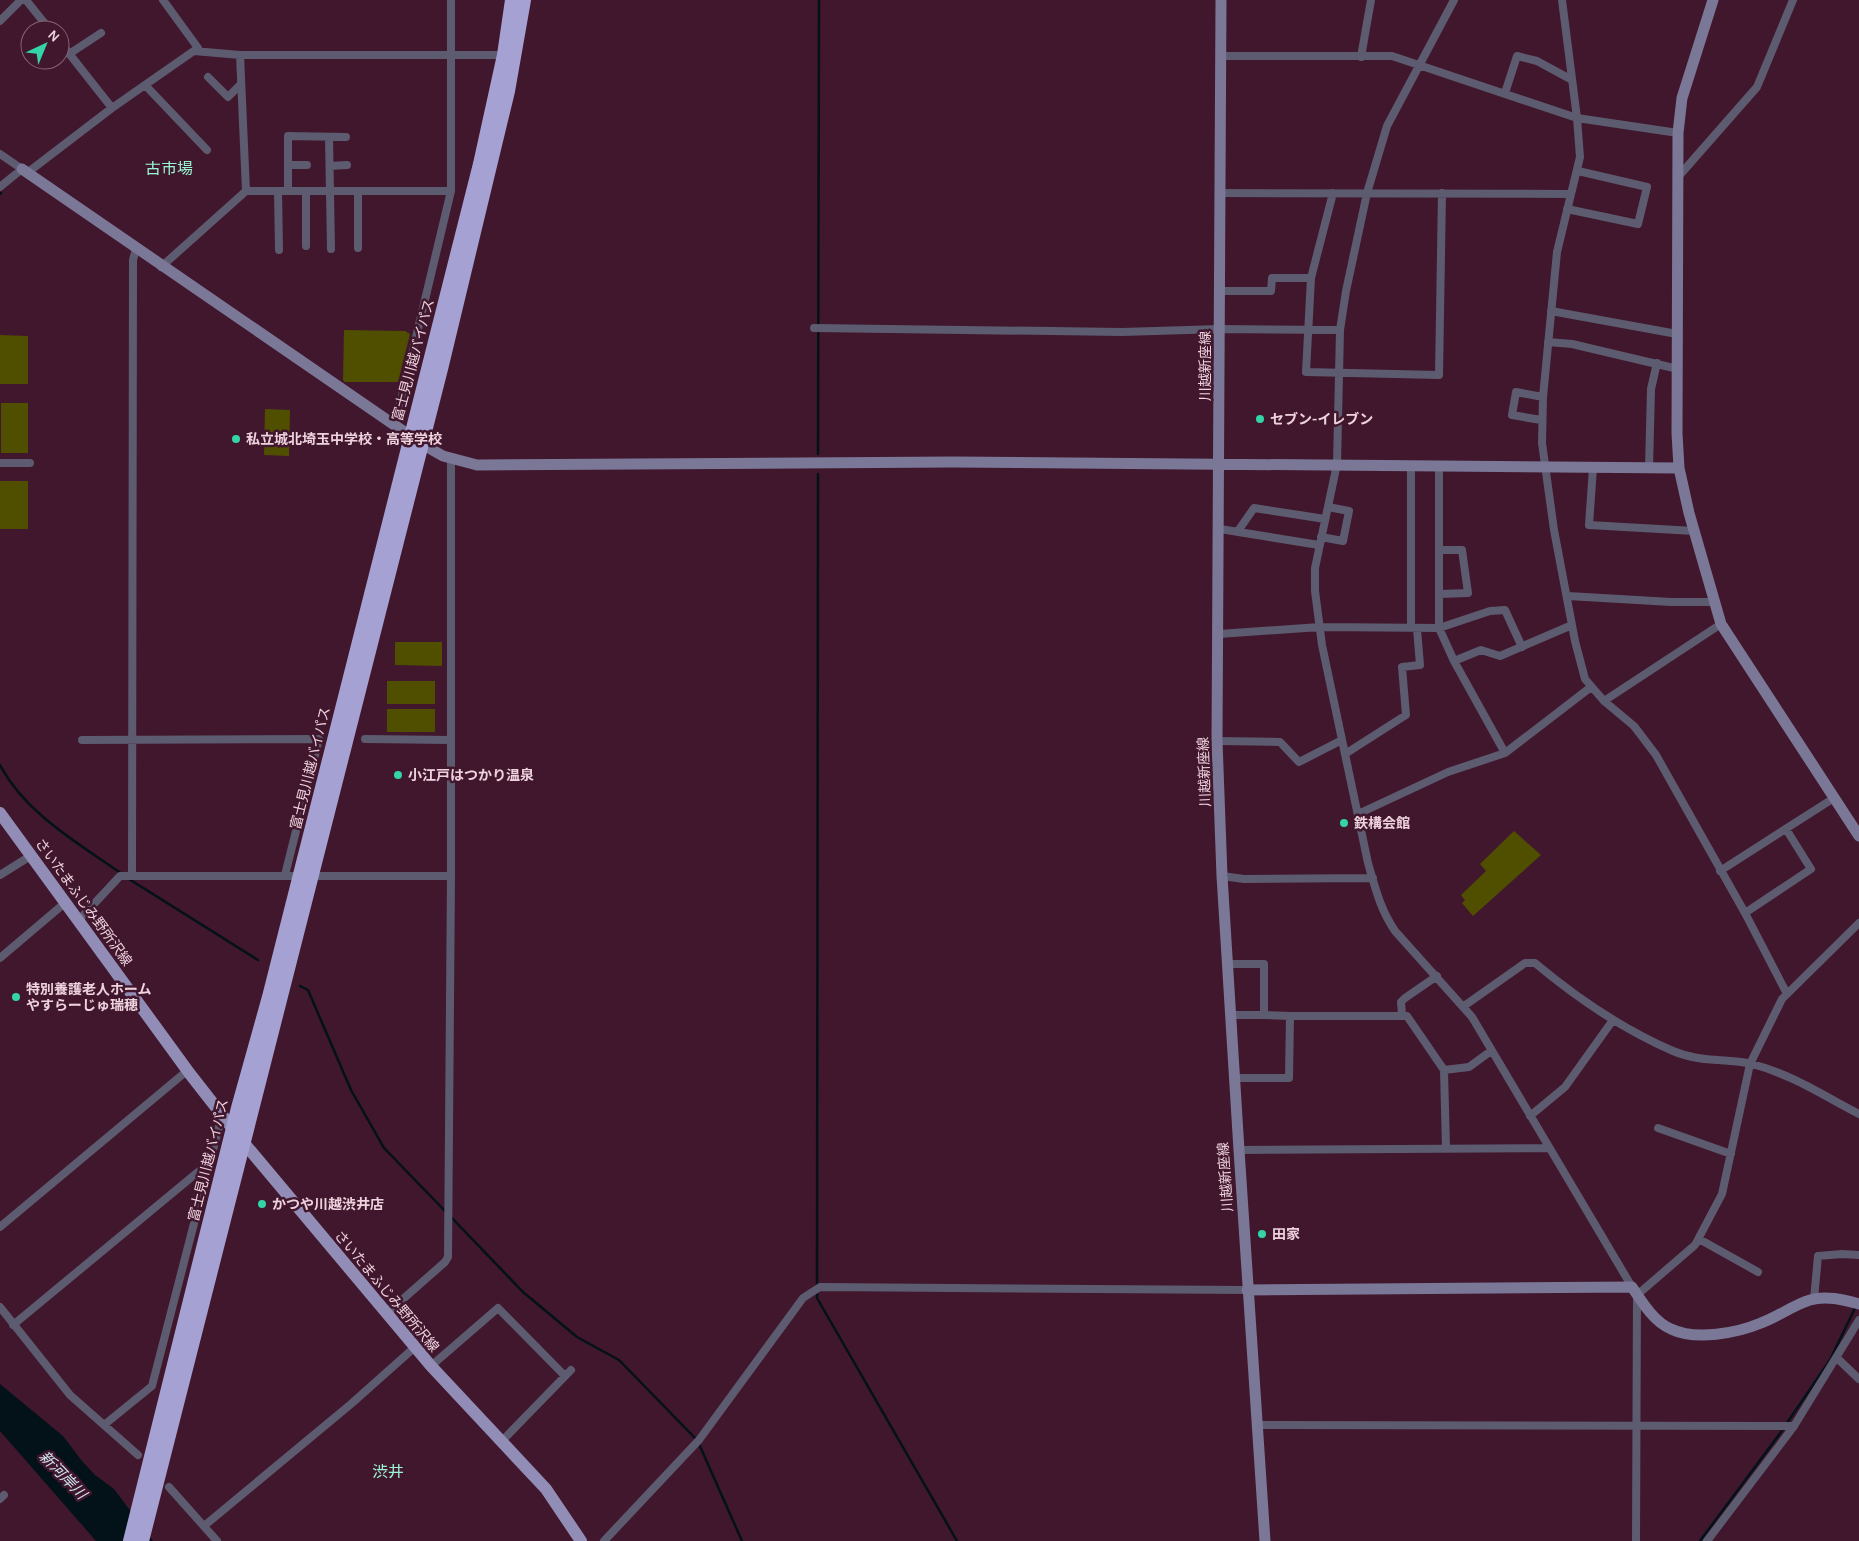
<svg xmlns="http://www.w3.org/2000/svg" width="1859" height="1541" viewBox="0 0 1859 1541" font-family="Karla,'Noto Sans JP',sans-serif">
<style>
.green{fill:#504f00}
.water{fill:#031118}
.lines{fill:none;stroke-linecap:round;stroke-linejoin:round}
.stream{stroke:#031118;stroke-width:2.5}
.street{stroke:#5d5b6f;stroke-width:8}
.secondary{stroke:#7a7797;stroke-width:11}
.primary{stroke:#918db6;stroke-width:12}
.highway{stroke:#a6a1d3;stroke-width:14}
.poi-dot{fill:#34d4a8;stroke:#41172d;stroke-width:2}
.labels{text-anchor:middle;stroke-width:5;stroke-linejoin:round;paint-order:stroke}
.street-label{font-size:14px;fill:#eed2de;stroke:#41172d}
.poi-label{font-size:14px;font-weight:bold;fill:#eed2de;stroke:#41172d;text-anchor:start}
.water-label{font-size:15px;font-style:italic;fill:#cfe9f5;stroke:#41172d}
.quarter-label{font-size:16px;fill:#98f4d3;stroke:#41172d}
</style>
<rect width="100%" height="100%" fill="#41172d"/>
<path class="green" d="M 344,330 L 405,331 L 410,334 L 398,382 L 345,382 L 343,380 Z
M 0,335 L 28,336 L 28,384 L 0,384 Z
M 1,403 L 28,403 L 28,453 L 1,453 Z
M 265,409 L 290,410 L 289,456 L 264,455 Z
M 0,481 L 28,481 L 28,529 L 0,529 Z
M 395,642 L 442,642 L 442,666 L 395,665 Z
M 387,681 L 435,681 L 435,704 L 387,704 Z
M 387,709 L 435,709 L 435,732 L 387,732 Z
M 1514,831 L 1541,855 L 1473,916 L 1462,903 L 1465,900 L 1461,895 L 1486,871 L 1480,864 Z"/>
<path class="water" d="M 0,1384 L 63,1436 L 82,1461 L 95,1475 L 114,1489 L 153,1541 L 96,1541 L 0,1431 Z"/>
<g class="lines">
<path class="stream" d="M 0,194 L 1,193
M 818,454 L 819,0
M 818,474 L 817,1298 L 957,1541
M 0,765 C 26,814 78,843 122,874
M 129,879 L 258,960
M 300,986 L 308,990 L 351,1090 L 384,1148 L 446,1212
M 450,1216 L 523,1292 L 577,1337 L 619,1360 L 696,1439
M 1787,1423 L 1830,1360 L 1856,1306
M 699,1444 L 742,1541
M 1700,1541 L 1784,1428"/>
<path class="street" d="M 26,0 L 50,30
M 1454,0 L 1387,126 L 1367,193 L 1346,291 L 1340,330 L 1337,464 L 1315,568 L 1315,591 L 1322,645 L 1368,863 C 1375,887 1380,909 1395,931 L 1472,1017 L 1632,1287
M 1562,0 L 1577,118 L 1580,157 L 1557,252 L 1543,397 L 1542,443 L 1554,530 L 1575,641 L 1585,679 L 1604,701 L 1634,726 L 1656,755 L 1745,913 L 1786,992
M 0,21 L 21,0
M 60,42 L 112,108
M 194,51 L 240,55 L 504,55
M 69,54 L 101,33
M 1221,56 L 1392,56 L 1577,118 L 1678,133
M 1361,57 L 1371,0
M 208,77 L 228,97 L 241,84
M 146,86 L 207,150
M 1505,93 L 1517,56 L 1537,61 L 1572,80
M 329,137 L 331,249
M 0,154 L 22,169 L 0,187
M 288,165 L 307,165
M 330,166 L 347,165
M 27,173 L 112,108 L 198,48 L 163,0
M 1678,177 L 1757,87 L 1793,0
M 246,191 L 451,191 L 451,0
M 278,191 L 279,250
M 288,191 L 288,136 L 346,137
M 1220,193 L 1570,194
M 1333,193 L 1311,278 L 1306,372 L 1439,375 L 1442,193
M 1567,209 L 1638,224 L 1647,187 L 1578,171
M 306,246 L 306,191
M 358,248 L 358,191
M 161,267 L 246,191 L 240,55
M 1220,291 L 1271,291 L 1272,278 L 1311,278
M 1551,311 L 1677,334
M 814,328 L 1122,332 L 1220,329 L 1340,330
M 1548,342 L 1572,344 L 1678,369
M 1541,420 L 1512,415 L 1516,392 L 1543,397
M 395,425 L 451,191
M 0,463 L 30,463
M 1411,465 L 1411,628
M 1593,468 L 1589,525 L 1694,531
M 1649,468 L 1651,389 L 1657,363
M 1220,529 L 1319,545
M 1238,531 L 1254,508 L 1325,519
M 1321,537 L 1343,541 L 1349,511 L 1328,507
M 1440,550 L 1462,550 L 1468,593 L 1440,594
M 1568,596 L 1671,602 L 1714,602
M 1219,634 L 1320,627 L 1439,628 L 1439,466
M 1454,661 L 1481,650 L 1500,656 L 1572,625
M 1604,701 L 1721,624
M 365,739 L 450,740
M 82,740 L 319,739 L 285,875
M 1217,741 L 1280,742 L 1299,762 L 1342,740
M 1505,753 L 1454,661 L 1439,628 L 1490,611 L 1505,610 L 1522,647
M 1345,754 L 1406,715 L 1402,667 L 1420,665 L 1417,629
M 1358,814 L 1448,772 L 1505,753 L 1591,687
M 1720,871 L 1834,798
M 0,875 L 32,855
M 132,876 L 133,260 L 136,249
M 1222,876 L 1244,879 L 1373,878
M 1745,913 L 1811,869 L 1786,829
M 79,920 L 120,876 L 451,876
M 0,958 L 66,902
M 1228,964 L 1264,964 L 1264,1015 L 1290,1016 L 1289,1078 L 1235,1078
M 1464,1006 L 1525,963 L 1535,963 C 1578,999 1622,1029 1673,1051 C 1701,1063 1725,1058 1752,1064 C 1791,1074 1824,1096 1859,1114
M 1231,1015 L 1264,1015
M 1402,1015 L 1401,1002 L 1405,998 L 1437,976
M 1290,1016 L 1407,1016 L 1444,1070 L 1446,1148
M 1444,1070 L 1469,1067 L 1491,1051
M 1530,1116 L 1565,1087 L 1613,1020
M 1658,1128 L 1731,1154
M 1239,1150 L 1549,1148
M 0,1227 L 188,1070
M 1699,1239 L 1758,1272
M 1814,1299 L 1818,1256 L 1842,1254 L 1859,1255
M 0,1307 L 70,1395 L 138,1455
M 386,1314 L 445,1262 L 448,1257 L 451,876 L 451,458
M 13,1325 L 210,1162
M 1837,1358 L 1859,1379
M 431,1366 L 498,1308 L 565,1376
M 104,1425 L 152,1386 L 222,1115
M 1257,1425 L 1794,1426
M 501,1442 L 571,1370
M 169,1487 L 217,1541
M 0,1499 L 4,1495
M 204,1526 L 351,1404 L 415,1347
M 604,1541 L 699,1440 L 803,1298 L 820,1287 L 1247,1290
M 1636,1541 L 1637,1295 L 1695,1245 L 1722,1194 L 1750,1064 L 1782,999 L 1859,923
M 1707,1541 L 1794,1426 L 1859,1320"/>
<path class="secondary" d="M 1221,0 L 1217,741 L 1222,876 L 1239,1150 L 1265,1541
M 1713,0 L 1682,98 L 1678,133 L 1677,433 L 1679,468 L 1689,513 L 1721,624 L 1859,836
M 22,169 L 422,444 L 443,456 L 477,465 L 952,462 L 1679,468
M 1247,1290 L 1632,1287 C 1642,1302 1654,1322 1671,1329 C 1696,1341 1737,1333 1761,1323 C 1778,1317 1793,1305 1810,1300 C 1826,1295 1844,1300 1859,1304"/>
<path class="primary" d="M 0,813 L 190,1074 L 244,1143 L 431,1366 L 546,1489 L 581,1541"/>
<path class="highway" d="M 130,1541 L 238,1108 L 269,997 L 480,164 L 504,55 L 512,0
M 142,1541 L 441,369 L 508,91 L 524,0"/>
</g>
<g class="poi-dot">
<circle cx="1260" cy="419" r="5"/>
<circle cx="236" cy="439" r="5"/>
<circle cx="398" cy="775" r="5"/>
<circle cx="1344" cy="823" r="5"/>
<circle cx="16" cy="997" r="5"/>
<circle cx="262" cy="1204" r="5"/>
<circle cx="1262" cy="1234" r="5"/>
</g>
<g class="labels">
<g class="street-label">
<text transform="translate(413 360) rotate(-75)" y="5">富士見川越バイパス</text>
<text transform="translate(1205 366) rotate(-90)" y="5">川越新座線</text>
<text transform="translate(310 768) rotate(-76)" y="5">富士見川越バイパス</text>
<text transform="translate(1204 772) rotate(-92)" y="5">川越新座線</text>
<text transform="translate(84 902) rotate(54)" y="5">さいたまふじみ野所沢線</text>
<text transform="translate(208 1160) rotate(-76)" y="5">富士見川越バイパス</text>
<text transform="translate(1225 1177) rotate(-94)" y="5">川越新座線</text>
<text transform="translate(387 1291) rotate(50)" y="5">さいたまふじみ野所沢線</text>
</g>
<g class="poi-label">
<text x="1270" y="424">セブン-イレブン</text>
<text x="246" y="444">私立城北埼玉中学校・高等学校</text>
<text x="408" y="780">小江戸はつかり温泉</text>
<text x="1354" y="828">鉄構会館</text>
<text x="26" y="994">特別養護老人ホーム<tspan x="26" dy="16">やすらーじゅ瑞穂</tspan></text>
<text x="272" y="1209">かつや川越渋井店</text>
<text x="1272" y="1239">田家</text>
</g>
<g class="water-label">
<text transform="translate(63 1475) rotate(46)" y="5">新河岸川</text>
</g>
<g class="quarter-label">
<text x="169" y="174">古市場</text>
<text x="388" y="1477">渋井</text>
</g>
</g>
<g transform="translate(45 45) rotate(44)"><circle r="24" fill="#41172d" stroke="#866274"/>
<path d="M0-4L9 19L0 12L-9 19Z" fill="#34d4a8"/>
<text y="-8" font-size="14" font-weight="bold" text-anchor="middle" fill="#eed2de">N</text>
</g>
</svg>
